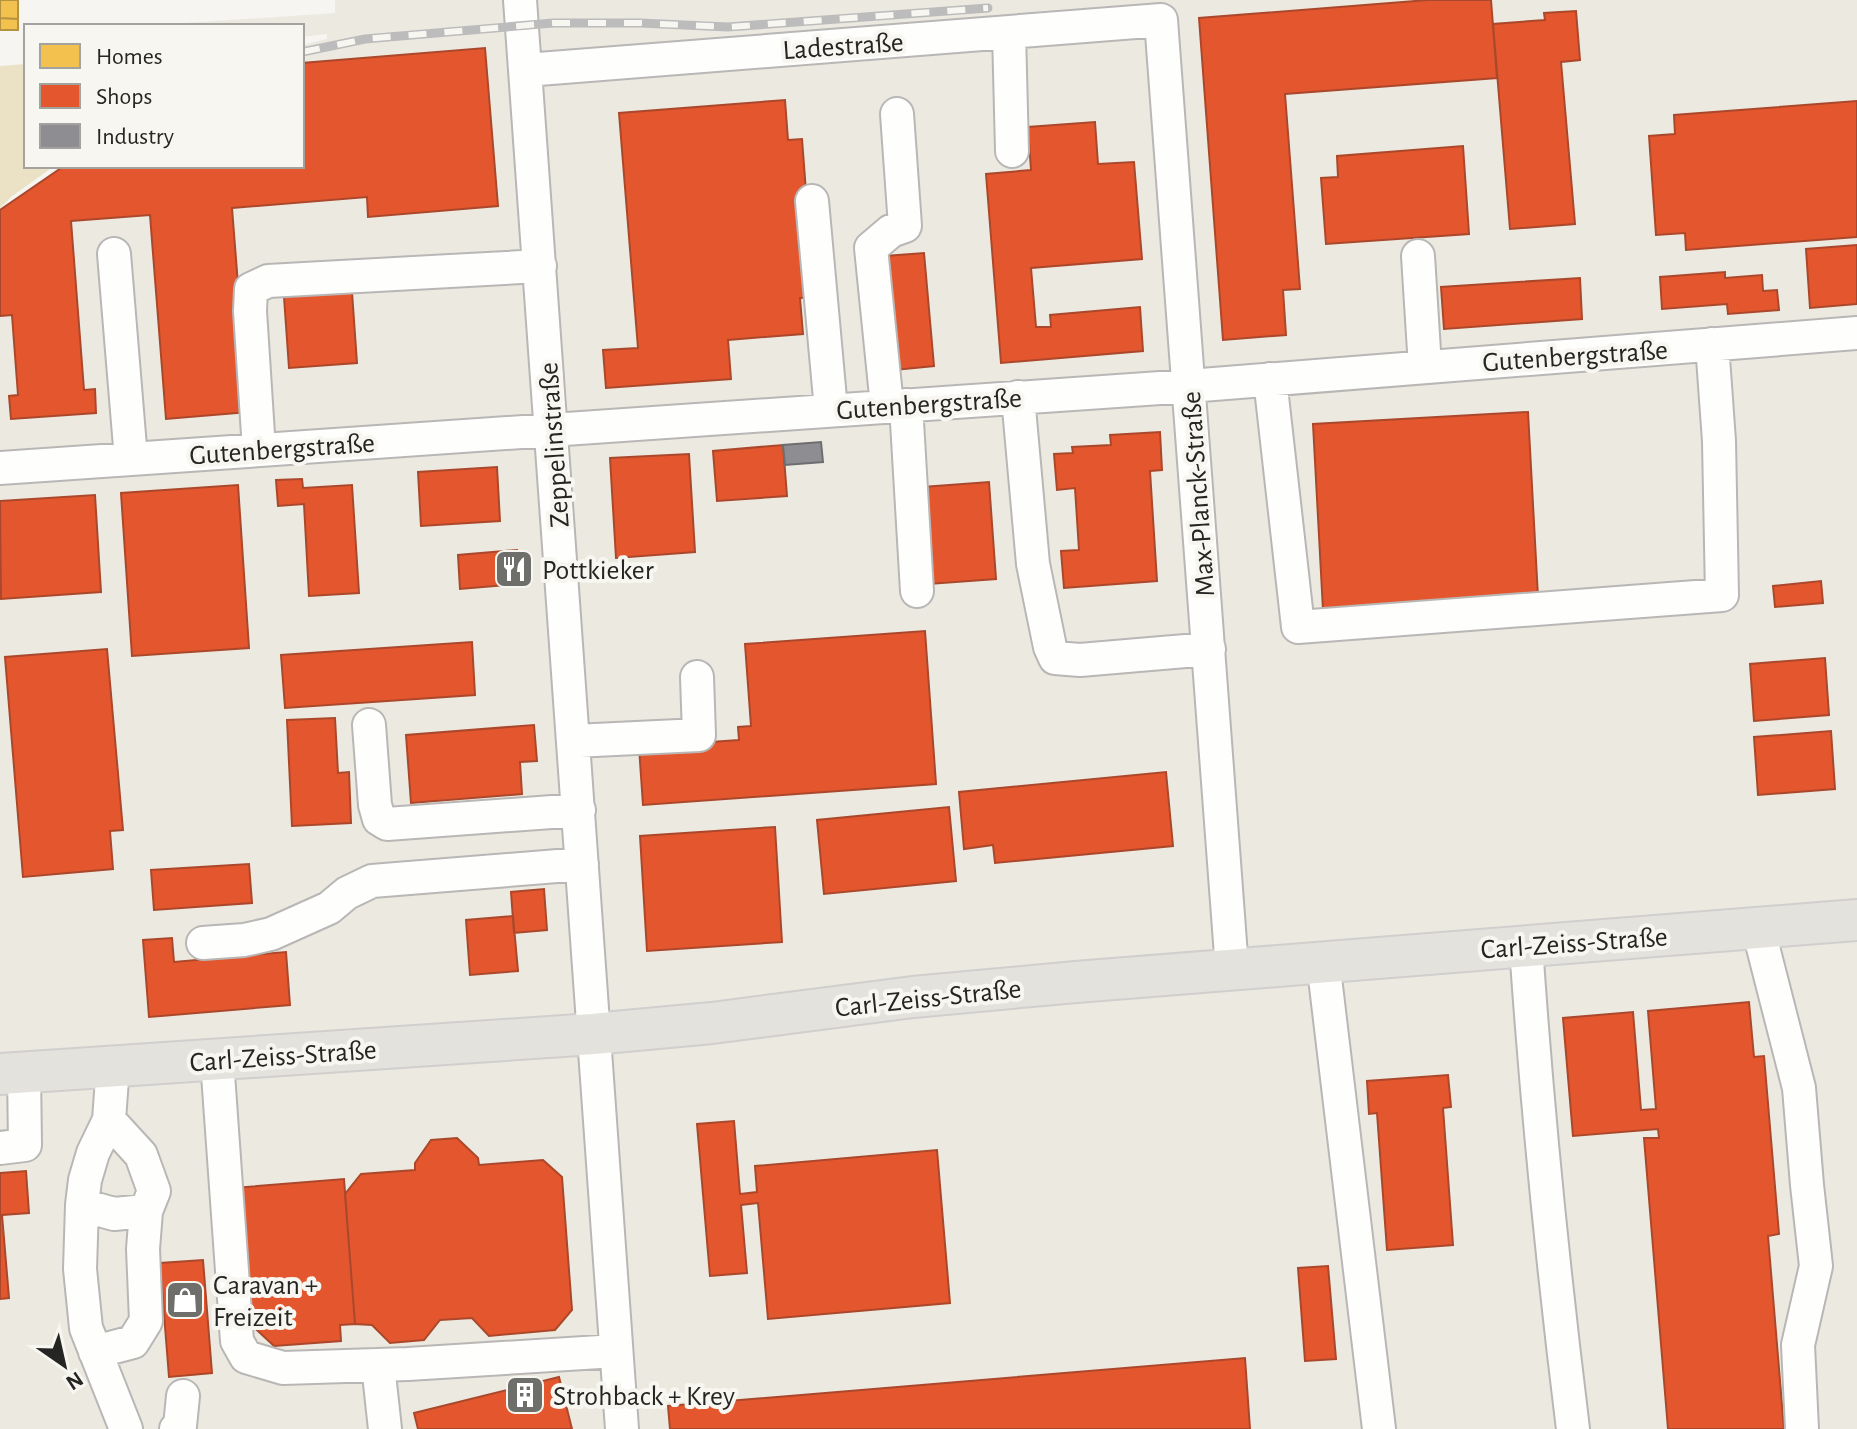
<svg xmlns="http://www.w3.org/2000/svg" width="1857" height="1429" viewBox="0 0 1857 1429" font-family="'Alegreya Sans',sans-serif">
<style>
.built{fill:#ece9e0}
.green{fill:#ebe1c4}
.homes{fill:#f2c14e;stroke:#b49241;stroke-width:2}
.shops{fill:#e4572e;stroke:#ab482b;stroke-width:2}
.industry{fill:#8d8d92;stroke:#6e6e71;stroke-width:2}
.lines{fill:none;stroke-linecap:round;stroke-linejoin:round}
.minor-casing{stroke:#b8b7b5;stroke-width:36}
.major-casing{stroke:#d0cfce;stroke-width:44}
.minor{stroke:#fefefd;stroke-width:32}
.major{stroke:#e4e2dc;stroke-width:40}
.rail-casing{stroke:#bcbcbc;stroke-width:9}
.rail{stroke:#f8f6f0;stroke-width:6;stroke-dasharray:18;stroke-linecap:butt}
.labels{text-anchor:middle;stroke-width:8;stroke-linejoin:round;paint-order:stroke}
.street-label{font-size:28px;fill:#252523;stroke:#f8f6f0}
.poi-label{font-size:28px;fill:#252523;stroke:#f8f6f0;text-anchor:start}
</style>
<rect width="100%" height="100%" fill="#f6f5f2"/>
<path class="built" d="M 335,0 L 1857,0 L 1857,1429 L 0,1429 L 0,211 L 62,166 L 302,166 L 302,45 L 327,39 L 327,34 L 302,37 L 302,26 L 140,26 L 335,13 Z"/>
<path class="green" d="M 26,64 L 26,166 L 54,166 L 11,197 L 0,208 L 0,66 Z"/>
<path class="homes" d="M 0,0 L 18,0 L 18,19 L 0,18 Z
M 0,18 L 18,19 L 18,30 L 0,30 Z"/>
<path class="shops" d="M 1428,0 L 1491,0 L 1497,78 L 1285,94 L 1300,289 L 1283,290 L 1286,335 L 1223,340 L 1199,18 Z
M 1576,11 L 1580,60 L 1561,62 L 1575,224 L 1510,229 L 1493,24 L 1545,20 L 1544,13 Z
M 485,48 L 498,206 L 368,217 L 367,197 L 232,208 L 248,412 L 166,419 L 150,215 L 71,221 L 84,390 L 95,389 L 96,413 L 11,419 L 9,396 L 18,395 L 12,315 L 0,316 L 0,210 L 64,166 L 302,166 L 302,63 Z
M 785,100 L 788,140 L 802,139 L 814,297 L 800,298 L 803,334 L 728,340 L 731,379 L 606,388 L 603,350 L 638,348 L 619,113 Z
M 1857,101 L 1857,237 L 1686,250 L 1685,233 L 1656,235 L 1649,136 L 1675,134 L 1674,115 Z
M 1095,122 L 1098,164 L 1134,162 L 1142,259 L 1031,268 L 1036,327 L 1051,327 L 1050,315 L 1140,307 L 1143,351 L 1001,363 L 986,174 L 1031,170 L 1028,127 Z
M 1463,146 L 1469,234 L 1326,244 L 1321,178 L 1338,177 L 1337,156 Z
M 1857,245 L 1857,304 L 1810,308 L 1806,249 Z
M 924,253 L 934,366 L 895,370 L 885,256 Z
M 1725,272 L 1725,278 L 1762,275 L 1763,291 L 1777,290 L 1779,310 L 1728,314 L 1727,304 L 1662,309 L 1660,277 Z
M 1580,278 L 1582,319 L 1444,329 L 1441,287 Z
M 352,292 L 357,363 L 289,368 L 284,297 Z
M 1528,412 L 1538,597 L 1323,610 L 1313,424 Z
M 1160,432 L 1162,470 L 1150,471 L 1157,581 L 1064,588 L 1061,551 L 1079,550 L 1075,488 L 1057,490 L 1054,454 L 1073,453 L 1072,447 L 1111,445 L 1110,435 Z
M 783,445 L 787,496 L 717,501 L 713,451 Z
M 689,454 L 695,552 L 616,558 L 610,458 Z
M 497,467 L 500,521 L 421,526 L 418,472 Z
M 302,479 L 303,488 L 352,485 L 359,593 L 309,596 L 304,504 L 278,506 L 276,480 Z
M 989,482 L 996,579 L 929,584 L 923,487 Z
M 238,485 L 249,648 L 132,656 L 121,493 Z
M 95,495 L 101,592 L 1,599 L 0,501 Z
M 517,550 L 520,584 L 460,589 L 458,555 Z
M 1821,581 L 1823,603 L 1775,607 L 1773,586 Z
M 925,631 L 936,784 L 643,805 L 639,747 L 739,740 L 738,727 L 751,726 L 745,644 Z
M 472,642 L 475,695 L 285,708 L 281,655 Z
M 107,649 L 123,830 L 110,831 L 113,869 L 23,877 L 5,657 Z
M 1825,658 L 1829,715 L 1754,721 L 1750,664 Z
M 335,718 L 338,773 L 349,772 L 351,823 L 292,826 L 287,720 Z
M 534,725 L 537,761 L 520,762 L 522,794 L 411,803 L 406,735 Z
M 1831,731 L 1835,789 L 1758,795 L 1754,737 Z
M 1166,772 L 1173,846 L 995,863 L 993,845 L 964,849 L 959,792 Z
M 949,807 L 956,881 L 824,894 L 817,820 Z
M 775,827 L 782,942 L 647,951 L 640,836 Z
M 249,864 L 252,903 L 154,910 L 151,870 Z
M 544,889 L 547,930 L 514,933 L 511,892 Z
M 513,916 L 518,971 L 470,975 L 466,920 Z
M 172,938 L 174,962 L 286,952 L 290,1005 L 149,1017 L 143,940 Z
M 1749,1002 L 1754,1057 L 1764,1056 L 1779,1234 L 1768,1236 L 1784,1429 L 1668,1429 L 1644,1138 L 1659,1138 L 1658,1129 L 1573,1136 L 1563,1018 L 1633,1012 L 1641,1110 L 1656,1109 L 1648,1011 Z
M 1448,1075 L 1451,1107 L 1443,1108 L 1453,1245 L 1387,1250 L 1377,1113 L 1369,1114 L 1367,1081 Z
M 734,1121 L 740,1194 L 757,1192 L 755,1166 L 937,1150 L 950,1303 L 768,1319 L 758,1203 L 741,1205 L 747,1273 L 710,1276 L 697,1124 Z
M 457,1138 L 478,1158 L 479,1165 L 543,1160 L 562,1177 L 572,1310 L 555,1330 L 489,1336 L 472,1318 L 440,1320 L 424,1340 L 390,1343 L 372,1325 L 355,1324 L 345,1194 L 361,1174 L 415,1170 L 415,1163 L 431,1140 Z
M 26,1171 L 29,1213 L 2,1215 L 9,1298 L 0,1299 L 0,1173 Z
M 344,1179 L 355,1324 L 340,1325 L 341,1341 L 274,1346 L 244,1318 L 234,1188 Z
M 203,1260 L 212,1373 L 169,1377 L 160,1263 Z
M 1328,1266 L 1336,1359 L 1305,1361 L 1298,1268 Z
M 1245,1358 L 1250,1429 L 670,1429 L 668,1406 Z
M 559,1377 L 572,1429 L 418,1429 L 414,1413 Z"/>
<path class="industry" d="M 821,442 L 823,462 L 785,465 L 783,445 Z"/>
<g class="lines">
<defs>
<path id="minor" d="M 520,0 L 622,1429
M 1009,32 L 1012,151
M 526,70 L 1161,20 L 1232,969
M 812,201 L 831,410
M 114,254 L 131,459
M 1418,256 L 1425,367
M 1270,379 L 1298,627 L 1722,595 L 1719,441 L 1712,344
M 1018,397 L 1033,564 L 1050,647 L 1055,658 L 1080,660 L 1209,649
M 906,405 L 917,591
M 887,406 L 871,248 L 891,231 L 905,226 L 897,114
M 259,450 L 250,311 L 251,289 L 268,281 L 540,266
M 0,468 L 1189,386 L 1857,333
M 369,725 L 375,805 L 379,819 L 387,824 L 579,810
M 574,741 L 699,735 L 697,677
M 1758,928 L 1799,1088 L 1807,1185 L 1816,1266 L 1798,1345 L 1802,1429
M 203,943 L 244,940 L 271,934 L 329,908 L 347,893 L 372,881 L 582,864
M 1526,946 C 1537,1107 1553,1268 1573,1429
M 1323,961 L 1379,1429
M 217,1060 L 237,1341 L 246,1357 L 283,1368 L 408,1364 L 616,1351
M 113,1065 L 109,1120 L 93,1153 L 85,1180 L 82,1205 L 80,1269 L 86,1328 L 126,1429
M 0,1148 L 25,1145 L 24,1072
M 82,1205 L 114,1214 L 146,1211
M 95,1352 L 133,1342 L 146,1321 L 143,1249 L 146,1211 L 154,1191 L 141,1155 L 109,1120
M 378,1365 L 385,1429
M 176,1429 L 180,1426 L 183,1396"/>
<path id="major" d="M 0,1074 L 593,1034 L 712,1023 L 913,997 L 1076,982 L 1857,920"/>
</defs>
<use href="#minor" class="minor-casing"/>
<use href="#major" class="major-casing"/>
<use href="#minor" class="minor"/>
<use href="#major" class="major"/>
<defs>
<path id="rail" d="M 302,52 L 365,39 L 553,23 L 640,23 L 728,27 L 988,8"/>
</defs>
<use href="#rail" class="rail-casing"/>
<use href="#rail" class="rail"/>
</g>
<defs>
<symbol id="restaurant-square" viewBox="-11 -11 22 22"><rect x="-9" y="-9" width="18" height="18" rx="4" fill="#6e6e6b" stroke="#f8f6f0"/><path d="M-5-6h1v4h1v-4h1v4h1v-4h1v5L-1.5 .5V6h-2V.5L-5-1ZM5-6V6H3V1.5H1.5Q1.5-4 5-6Z" fill="#fff"/></symbol>
<symbol id="shop-square" viewBox="-11 -11 22 22"><rect x="-9" y="-9" width="18" height="18" rx="4" fill="#6e6e6b" stroke="#f8f6f0"/><path d="M-5-2.5h2.3a2.7 3.5 0 0 1 5.4 0H5L5.5 6h-11ZM-1.5-2.5h3a1.5 2.3 0 0 0-3 0Z" fill="#fff"/></symbol>
<symbol id="building-square" viewBox="-11 -11 22 22"><rect x="-9" y="-9" width="18" height="18" rx="4" fill="#6e6e6b" stroke="#f8f6f0"/><path d="M-4-6H4V6H1V3H-1V6H-4ZM-2.5-4.3h1.7v1.8h-1.7ZM.8-4.3h1.7v1.8H.8ZM-2.5-1h1.7V.8h-1.7ZM.8-1h1.7V.8H.8Z" fill="#fff"/></symbol>
</defs>
<g fill-rule="evenodd">
<use href="#restaurant-square" x="492" y="547" width="44" height="44"/>
<use href="#shop-square" x="163" y="1278" width="44" height="44"/>
<use href="#building-square" x="503" y="1373" width="44" height="44"/>
</g>
<g class="labels">
<g class="street-label">
<text transform="translate(843 45) rotate(-4)" y="10">Ladestraße</text>
<text transform="translate(1575 355) rotate(-4)" y="10">Gutenbergstraße</text>
<text transform="translate(929 403) rotate(-4)" y="10">Gutenbergstraße</text>
<text transform="translate(553 445) rotate(-94)" y="10">Zeppelinstraße</text>
<text transform="translate(282 448) rotate(-4)" y="10">Gutenbergstraße</text>
<text transform="translate(1197 494) rotate(-94)" y="10">Max-Planck-Straße</text>
<text transform="translate(1574 942) rotate(-4)" y="10">Carl-Zeiss-Straße</text>
<text transform="translate(928 997) rotate(-6)" y="10">Carl-Zeiss-Straße</text>
<text transform="translate(283 1055) rotate(-4)" y="10">Carl-Zeiss-Straße</text>
</g>
<g class="poi-label">
<text x="542" y="579">Pottkieker</text>
<text x="213" y="1294">Caravan +<tspan x="213" dy="32">Freizeit</tspan></text>
<text x="553" y="1405">Strohback + Krey</text>
</g>
</g>
<rect x="24" y="24" width="280" height="144" fill="#f8f6f0" stroke="#a4a29e" stroke-width="2"/>
<rect x="40" y="44" width="40" height="24" fill="#f2c14e" stroke="#a4a29e" stroke-width="2"/>
<text x="96" y="64" font-size="24" fill="#252523">Homes</text>
<rect x="40" y="84" width="40" height="24" fill="#e4572e" stroke="#a4a29e" stroke-width="2"/>
<text x="96" y="104" font-size="24" fill="#252523">Shops</text>
<rect x="40" y="124" width="40" height="24" fill="#8d8d92" stroke="#a4a29e" stroke-width="2"/>
<text x="96" y="144" font-size="24" fill="#252523">Industry</text>
<g transform="translate(64 1365) rotate(146)" stroke="#f8f6f0" stroke-width="6" paint-order="stroke">
<path d="M0-6L14 30L0 20L-14 30Z" fill="#252523"/>
<text y="-12" font-size="22" font-weight="bold" text-anchor="middle" fill="#252523">N</text>
</g>
</svg>
